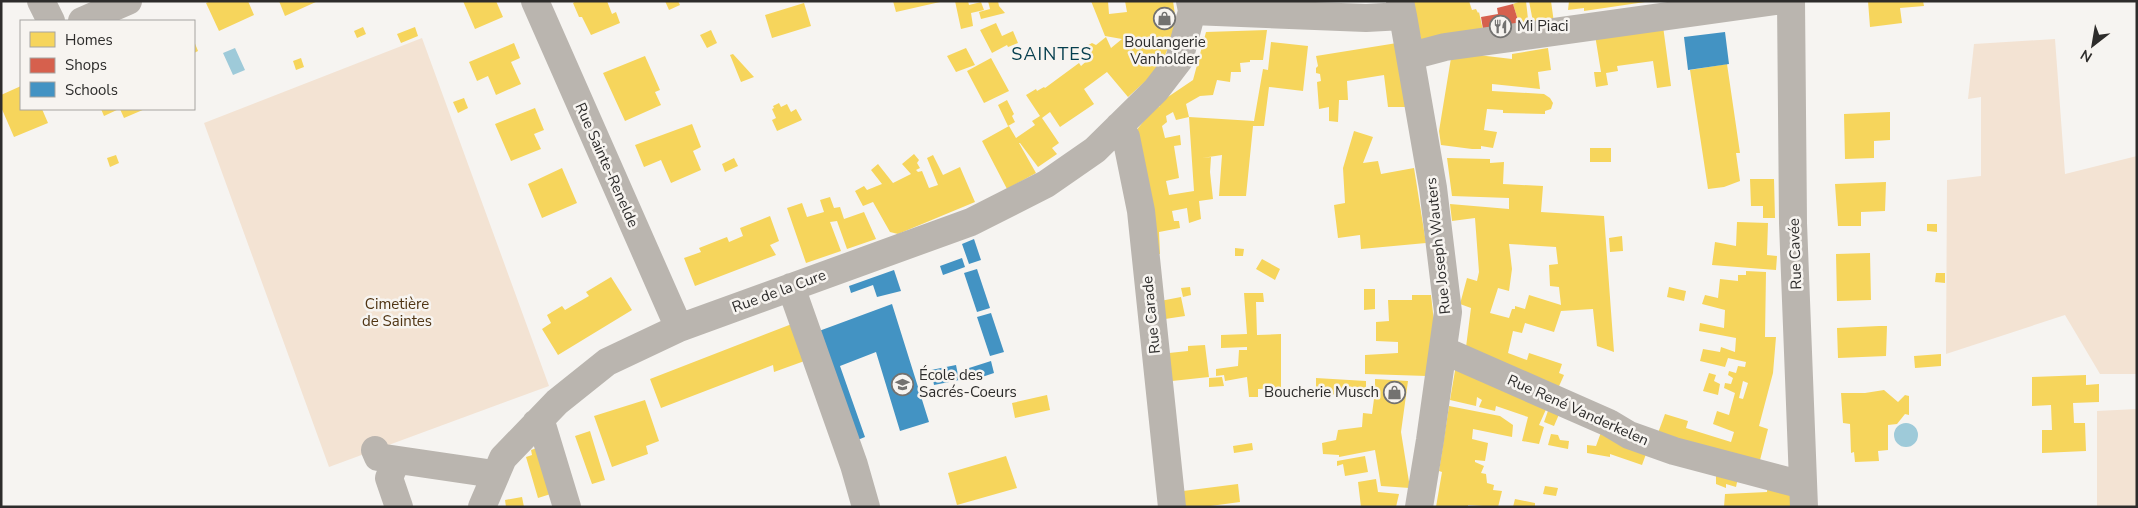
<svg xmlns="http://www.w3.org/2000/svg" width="2138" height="508" viewBox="0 0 2138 508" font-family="'Nunito Sans',sans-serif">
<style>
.green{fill:#f3e3d3}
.water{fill:#9ecad9}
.homes{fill:#f6d55c;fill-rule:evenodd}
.shops{fill:#d6604d}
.schools{fill:#4393c3}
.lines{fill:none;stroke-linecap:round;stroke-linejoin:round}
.minor{stroke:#bab5af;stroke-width:28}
.labels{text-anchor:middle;stroke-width:5;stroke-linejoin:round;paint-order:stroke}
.poi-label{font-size:15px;fill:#2d2c2b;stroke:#f7f4f0;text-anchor:start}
.street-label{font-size:15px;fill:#2d2c2b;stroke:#f7f4f0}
.park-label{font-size:15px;fill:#4f3413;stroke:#f7f4f0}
.quarter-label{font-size:18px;letter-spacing:1px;fill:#043d4d;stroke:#f7f4f0}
</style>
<rect width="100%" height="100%" fill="#f6f4f1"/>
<path class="green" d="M 422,38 L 549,386 L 329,467 L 204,123 Z
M 2055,39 L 2065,174 L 2137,156 L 2137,374 L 2100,374 L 2065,315 L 1946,354 L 1947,180 L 1981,176 L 1981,97 L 1968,99 L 1974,44 Z
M 2137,409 L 2137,507 L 2097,506 L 2097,411 Z"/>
<path class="water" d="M 235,48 L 245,70 L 233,75 L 223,53 Z
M1894 435a12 12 0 1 1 24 0a12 12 0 1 1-24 0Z"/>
<path class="homes" d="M 210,1 L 248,1 L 254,15 L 219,31 L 206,3 Z
M 279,1 L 318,1 L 285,16 Z
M 463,1 L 496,1 L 503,17 L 475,29 Z
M 576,1 L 607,1 L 612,14 L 616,12 L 620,23 L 591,35 L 582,17 L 579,17 L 573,3 Z
M 665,1 L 678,1 L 680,5 L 669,10 Z
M 893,1 L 940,1 L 940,2 L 896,12 Z
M 955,1 L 968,1 L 969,5 L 981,2 L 984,10 L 971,13 L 973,26 L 961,29 Z
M 988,1 L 998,1 L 999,6 L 1005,13 L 981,19 L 979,12 L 990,9 Z
M 1091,1 L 1108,1 L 1109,14 L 1127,12 L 1125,1 L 1173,1 L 1177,29 L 1158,70 L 1128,97 L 1107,72 L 1084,89 L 1094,104 L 1060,127 L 1050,112 L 1042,118 L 1059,143 L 1052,148 L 1057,154 L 1038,167 L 1020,143 L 1019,143 L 1036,173 L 1007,189 L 982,141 L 1009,126 L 1016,138 L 1035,125 L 1032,121 L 1040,116 L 1026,95 L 1036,89 L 1037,91 L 1044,87 L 1045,88 L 1079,63 L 1081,66 L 1091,57 L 1085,47 L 1092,43 L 1096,45 L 1106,37 L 1111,48 L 1122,39 L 1105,36 Z
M 1412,1 L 1469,1 L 1472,10 L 1476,9 L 1478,13 L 1479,12 L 1484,35 L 1428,43 L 1421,39 Z
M 1521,1 L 1526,1 L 1529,28 L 1521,30 L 1513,4 Z
M 1529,1 L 1551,1 L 1554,23 L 1534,27 Z
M 1569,1 L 1645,1 L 1645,2 L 1584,11 L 1584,8 L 1568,10 Z
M 1868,1 L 1923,1 L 1924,6 L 1900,8 L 1902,23 L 1870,27 Z
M 804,3 L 811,26 L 772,38 L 765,15 Z
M 996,23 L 1002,36 L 1013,31 L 1018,43 L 1008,47 L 1007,45 L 992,53 L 980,30 Z
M 1663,26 L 1671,86 L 1657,88 L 1653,61 L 1617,66 L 1618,71 L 1606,73 L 1608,85 L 1596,87 L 1594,72 L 1601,72 L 1595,35 Z
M 363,27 L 366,34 L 357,38 L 354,31 Z
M 415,27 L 418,36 L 401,43 L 397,34 Z
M 711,30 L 717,43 L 707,48 L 700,35 Z
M 1267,30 L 1263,60 L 1250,60 L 1250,62 L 1240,63 L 1241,72 L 1231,72 L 1230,82 L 1217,80 L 1213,95 L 1200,96 L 1186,104 L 1189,117 L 1176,120 L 1173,112 L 1166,116 L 1167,122 L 1162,126 L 1165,138 L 1180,135 L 1181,145 L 1174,146 L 1179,178 L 1166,181 L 1169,195 L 1194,191 L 1189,117 L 1254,121 L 1263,69 L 1268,70 L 1271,42 L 1308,46 L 1303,91 L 1269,87 L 1264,126 L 1253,126 L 1246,196 L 1219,196 L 1222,155 L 1202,158 L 1211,157 L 1210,172 L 1213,199 L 1199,201 L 1201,219 L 1189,223 L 1187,208 L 1172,211 L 1174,221 L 1179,221 L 1180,228 L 1159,232 L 1160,254 L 1150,255 L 1135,132 L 1151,112 L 1160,106 L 1159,103 L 1193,80 L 1206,32 Z
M 194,41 L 198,51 L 194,53 Z
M 514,43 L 520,58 L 511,62 L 521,84 L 496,95 L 488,76 L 477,81 L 469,62 Z
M 1397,43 L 1406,107 L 1388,107 L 1384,75 L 1347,81 L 1348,100 L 1339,100 L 1338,122 L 1329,121 L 1329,107 L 1319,109 L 1317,82 L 1321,81 L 1320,74 L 1316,73 L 1316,68 L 1318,66 L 1316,56 Z
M 966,48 L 975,65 L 956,72 L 947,56 Z
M 1548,48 L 1551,70 L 1538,72 L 1540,89 L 1492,84 L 1492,91 L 1544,94 L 1550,98 L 1553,103 L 1551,109 L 1545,111 L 1545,114 L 1503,113 L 1503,110 L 1487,109 L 1484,130 L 1497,132 L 1493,148 L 1481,146 L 1481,149 L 1472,149 L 1441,145 L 1439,131 L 1452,52 L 1512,59 L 1512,54 Z
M 733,54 L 754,77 L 741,82 L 730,55 Z
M 645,56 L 660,90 L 655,92 L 661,105 L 625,121 L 603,73 Z
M 301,58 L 304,67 L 296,70 L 293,61 Z
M 991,58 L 1009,91 L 984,103 L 967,71 Z
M 1727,64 L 1740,153 L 1736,153 L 1740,181 L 1724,187 L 1708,189 L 1690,70 Z
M 21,86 L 21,109 L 42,109 L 48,123 L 14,137 L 1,107 L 1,95 Z
M 464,98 L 468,108 L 458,113 L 453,102 Z
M 1007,100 L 1014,114 L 1012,116 L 1015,122 L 1008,126 L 998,105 Z
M 779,103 L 781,107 L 787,104 L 791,112 L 796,109 L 802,120 L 777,131 L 772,120 L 776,118 L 772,109 L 774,108 L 773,106 Z
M 535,108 L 544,130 L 534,134 L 541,149 L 511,161 L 495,124 Z
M 101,109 L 119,109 L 104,116 Z
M 120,109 L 145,109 L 124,118 Z
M 1890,112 L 1890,140 L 1874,141 L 1874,158 L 1845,159 L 1844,114 Z
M 692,124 L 701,147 L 693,151 L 701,170 L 671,183 L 661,160 L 644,167 L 635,145 Z
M 1354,131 L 1373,137 L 1363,163 L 1378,161 L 1381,174 L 1414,168 L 1426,243 L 1361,249 L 1360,235 L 1338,238 L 1334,205 L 1345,203 L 1343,168 Z
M 1590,148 L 1611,148 L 1611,162 L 1590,162 Z
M 914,154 L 919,160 L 917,163 L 920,168 L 916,170 L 918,172 L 922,171 L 929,188 L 938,185 L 927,158 L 933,155 L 943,175 L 960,167 L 975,202 L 898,234 L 890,232 L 873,202 L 863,206 L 855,191 L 864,186 L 867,190 L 882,184 L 871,170 L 878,164 L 893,183 L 911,174 L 902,164 Z
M 116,155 L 119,163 L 110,167 L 107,158 Z
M 734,158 L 738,166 L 725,172 L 722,164 Z
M 1447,158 L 1490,159 L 1490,163 L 1504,162 L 1503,184 L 1543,186 L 1541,212 L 1604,216 L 1614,352 L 1597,346 L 1593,309 L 1561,311 L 1554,332 L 1525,323 L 1522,333 L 1513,331 L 1508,353 L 1527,360 L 1529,353 L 1562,364 L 1559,373 L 1564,375 L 1556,393 L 1465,355 L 1471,308 L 1460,304 L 1467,278 L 1477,281 L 1479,272 L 1475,218 L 1452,221 L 1450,204 L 1509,209 L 1509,198 L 1452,196 ZM 1509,244 L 1556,247 L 1558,264 L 1549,265 L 1550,286 L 1559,287 L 1561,305 L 1529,295 L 1525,309 L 1515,306 L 1515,309 L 1512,309 L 1509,318 L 1490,313 L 1498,288 L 1509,291 L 1512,269 Z
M 562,168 L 577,203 L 542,218 L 528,184 Z
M 1750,179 L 1774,179 L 1775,218 L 1763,218 L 1763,206 L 1751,206 Z
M 1886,182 L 1885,211 L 1861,212 L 1861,226 L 1838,226 L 1835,184 Z
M 830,197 L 834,208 L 840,207 L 844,219 L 864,212 L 876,239 L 847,249 L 837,221 L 830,222 L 841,251 L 806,263 L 787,208 L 802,203 L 807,217 L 824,212 L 820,200 Z
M 770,216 L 779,241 L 770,245 L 776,255 L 695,286 L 684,258 L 701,252 L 699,248 L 727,237 L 729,242 L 743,236 L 740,228 Z
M 1737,222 L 1768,223 L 1767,255 L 1777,256 L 1776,270 L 1712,265 L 1715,242 L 1736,246 Z
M 1927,224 L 1937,224 L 1937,232 L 1927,231 Z
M 1622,236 L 1623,251 L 1610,252 L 1609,238 Z
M 1235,248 L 1244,249 L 1243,256 L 1235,256 Z
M 1870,253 L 1871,300 L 1837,301 L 1836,254 Z
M 1262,259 L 1280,269 L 1275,280 L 1256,269 Z
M 1746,271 L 1766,272 L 1765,337 L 1776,337 L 1773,373 L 1759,426 L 1768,429 L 1758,468 L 1658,433 L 1665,414 L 1688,421 L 1686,428 L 1731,442 L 1734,432 L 1713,424 L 1717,411 L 1729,415 L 1735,393 L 1724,388 L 1725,383 L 1731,384 L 1733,378 L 1728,375 L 1729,371 L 1736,373 L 1738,366 L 1745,367 L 1746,362 L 1728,358 L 1725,367 L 1700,361 L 1703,349 L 1720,352 L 1721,347 L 1735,352 L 1736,338 L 1699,331 L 1700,323 L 1724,328 L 1725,310 L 1702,304 L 1705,295 L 1718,298 L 1720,279 L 1738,281 L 1738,275 L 1746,275 ZM 1743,381 L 1748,383 L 1743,399 L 1739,398 Z
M 1936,273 L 1945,273 L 1945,283 L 1935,282 Z
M 611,277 L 632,310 L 558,355 L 542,329 L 551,323 L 547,315 L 562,306 L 565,310 L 589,296 L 586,292 Z
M 1190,287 L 1191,295 L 1183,297 L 1181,288 Z
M 1669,287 L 1686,291 L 1684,301 L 1667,297 Z
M 1364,289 L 1375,289 L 1375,309 L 1364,310 Z
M 1244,293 L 1263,293 L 1264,302 L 1256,302 L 1257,335 L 1281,334 L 1281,388 L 1258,389 L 1258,397 L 1249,397 L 1247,377 L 1225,381 L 1224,375 L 1216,376 L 1216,369 L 1238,366 L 1239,350 L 1247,350 L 1247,347 L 1221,348 L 1221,335 L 1247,334 Z
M 1412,295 L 1431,295 L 1434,322 L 1427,376 L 1365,374 L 1365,355 L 1398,353 L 1398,342 L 1376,341 L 1376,322 L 1389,321 L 1388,300 L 1412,300 Z
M 1181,297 L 1185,316 L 1165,319 L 1155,302 Z
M 797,322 L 810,359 L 774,372 L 773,365 L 661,408 L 650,379 Z
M 1879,326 L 1887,326 L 1886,356 L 1838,358 L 1837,328 Z
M 1205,345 L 1209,377 L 1172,381 L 1169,353 L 1188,351 L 1188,346 Z
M 1941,354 L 1941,366 L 1915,368 L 1914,356 Z
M 1457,359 L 1548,405 L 1539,425 L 1544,427 L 1539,444 L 1522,441 L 1528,417 L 1496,406 L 1495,411 L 1479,407 L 1482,400 L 1477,397 L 1476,406 L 1450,400 Z
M 1709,373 L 1716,375 L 1714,381 L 1720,384 L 1718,395 L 1703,391 Z
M 2086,375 L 2086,385 L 2099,384 L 2099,402 L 2073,403 L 2074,423 L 2085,423 L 2086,451 L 2042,453 L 2042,430 L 2052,430 L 2051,405 L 2032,406 L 2032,377 Z
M 1222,377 L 1224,386 L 1209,387 L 1209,378 Z
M 1316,378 L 1366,381 L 1366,388 L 1375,389 L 1375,379 L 1408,381 L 1401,432 L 1410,488 L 1381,486 L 1375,450 L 1339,457 L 1339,455 L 1323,454 L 1322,443 L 1336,440 L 1338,430 L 1362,427 L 1363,413 L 1372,414 L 1374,399 L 1330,394 L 1329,397 L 1316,396 Z
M 1884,390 L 1898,402 L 1905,395 L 1909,396 L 1909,415 L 1905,414 L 1897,424 L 1888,425 L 1888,450 L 1878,451 L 1879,461 L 1855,462 L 1854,452 L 1851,453 L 1850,424 L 1843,423 L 1841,393 L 1865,393 Z
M 1047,395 L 1050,410 L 1015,418 L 1012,403 Z
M 645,400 L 659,441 L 646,446 L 648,454 L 612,467 L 594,416 Z
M 1449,406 L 1500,416 L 1513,425 L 1512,437 L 1473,429 L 1472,439 L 1488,443 L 1485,461 L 1475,460 L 1475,462 L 1484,466 L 1481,473 L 1486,474 L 1487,483 L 1494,485 L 1493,490 L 1502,491 L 1498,507 L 1468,505 L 1468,507 L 1436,507 L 1442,472 L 1439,471 Z
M 1549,408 L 1560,412 L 1554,426 L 1544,422 Z
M 1604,424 L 1649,446 L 1642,465 L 1610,454 L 1610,457 L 1587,453 L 1587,445 L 1596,446 Z
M 590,431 L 605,480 L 592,484 L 575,436 Z
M 1551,434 L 1558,435 L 1560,440 L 1569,441 L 1568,449 L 1548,445 Z
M 1252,443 L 1253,450 L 1234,453 L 1233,446 Z
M 543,446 L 557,492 L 538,498 L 526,457 L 532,455 L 531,450 Z
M 1006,456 L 1017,488 L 957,505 L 948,473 Z
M 1365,456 L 1368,472 L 1345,476 L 1343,464 L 1337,466 L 1337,461 Z
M 1739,473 L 1736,487 L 1726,484 L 1726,488 L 1716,484 L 1716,476 Z
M 1376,479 L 1378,492 L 1399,494 L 1396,507 L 1361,507 L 1358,482 Z
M 1768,480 L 1791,489 L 1791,507 L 1724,507 L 1725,494 L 1767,492 Z
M 1238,484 L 1240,502 L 1203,507 L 1177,507 L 1175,492 Z
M 1545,486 L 1558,488 L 1556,496 L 1543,494 Z
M 522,497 L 524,507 L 506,507 L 505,500 Z
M 1515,499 L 1535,503 L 1535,507 L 1513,507 Z"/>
<path class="shops" d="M 1513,4 L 1521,30 L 1484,35 L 1481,17 L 1498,14 L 1497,8 Z"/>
<path class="schools" d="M 1725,32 L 1729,64 L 1688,70 L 1684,37 Z
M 974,239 L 981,260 L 969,264 L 962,244 Z
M 962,258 L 965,267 L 943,275 L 940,266 Z
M 977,269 L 990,308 L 977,312 L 964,273 Z
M 894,270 L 901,291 L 877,297 L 873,285 L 851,293 L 849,286 Z
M 892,304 L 929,422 L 900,431 L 876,352 L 840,366 L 865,437 L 855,441 L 819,331 Z
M 991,313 L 1004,352 L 990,356 L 977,317 Z
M 991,361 L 994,373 L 973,380 L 969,368 Z
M 956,365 L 959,380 L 934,385 L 931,370 Z"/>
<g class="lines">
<path class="minor" d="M 41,1 L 51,21
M 535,1 L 679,328
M 1190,1 L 1192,11 L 1366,18 L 1403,16 L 1400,1
M 1791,1 L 1793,223 L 1804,507
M 1403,16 L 1433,188 L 1448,312 L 1430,440 L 1419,507
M 82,21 L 128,1
M 1411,56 L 1445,47 L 1776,1
M 1119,126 L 1126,137 L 1141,211 L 1172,507
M 791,287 L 854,465 L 866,507
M 1443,350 L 1609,423 L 1629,435 L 1674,451 L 1803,485
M 536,423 L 543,428 L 567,507
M 375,450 L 378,457 L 494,474
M 396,461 L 389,478 L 399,507
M 482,507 L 503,458 L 557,402 L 607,362 L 679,328 L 971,222 L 1046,184 L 1095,150 L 1156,90 L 1179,60 L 1192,11"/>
</g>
<defs>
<symbol id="shop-ring" viewBox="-11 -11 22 22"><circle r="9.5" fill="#f7f4f0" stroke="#737270" stroke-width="1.5"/><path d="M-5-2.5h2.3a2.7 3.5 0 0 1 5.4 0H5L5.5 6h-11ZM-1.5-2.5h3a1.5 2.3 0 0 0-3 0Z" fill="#737270"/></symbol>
<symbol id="restaurant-ring" viewBox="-11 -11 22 22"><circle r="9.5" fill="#f7f4f0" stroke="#737270" stroke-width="1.5"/><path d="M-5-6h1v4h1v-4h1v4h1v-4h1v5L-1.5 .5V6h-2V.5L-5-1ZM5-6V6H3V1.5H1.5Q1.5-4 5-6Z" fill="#737270"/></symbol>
<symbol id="school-ring" viewBox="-11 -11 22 22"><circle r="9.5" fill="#f7f4f0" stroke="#737270" stroke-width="1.5"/><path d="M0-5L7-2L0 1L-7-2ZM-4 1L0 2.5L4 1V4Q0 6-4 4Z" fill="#737270"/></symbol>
</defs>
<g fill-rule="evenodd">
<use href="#shop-ring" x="1152" y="6" width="25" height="25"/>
<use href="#restaurant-ring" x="1488" y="14" width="25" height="25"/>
<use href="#school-ring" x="890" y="372" width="25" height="25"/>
<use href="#shop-ring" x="1382" y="380" width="25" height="25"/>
</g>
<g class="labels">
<g class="poi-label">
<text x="1517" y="31">Mi Piaci</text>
<text x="1165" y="47" text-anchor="middle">Boulangerie<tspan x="1165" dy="17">Vanholder</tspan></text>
<text x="919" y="380">École des<tspan x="919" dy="17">Sacrés-Coeurs</tspan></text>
<text x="1379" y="397" text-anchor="end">Boucherie Musch</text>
</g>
<g class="street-label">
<text transform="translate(607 165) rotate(66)" y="5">Rue Sainte-Renelde</text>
<text transform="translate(1438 246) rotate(-96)" y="5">Rue Joseph Wauters</text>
<text transform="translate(1795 254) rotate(-92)" y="5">Rue Cavée</text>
<text transform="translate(779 291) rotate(-20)" y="5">Rue de la Cure</text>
<text transform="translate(1151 315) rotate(-96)" y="5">Rue Carade</text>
<text transform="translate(1578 410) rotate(24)" y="5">Rue René Vanderkelen</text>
</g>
<g class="park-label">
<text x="397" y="309">Cimetière<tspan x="397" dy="17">de Saintes</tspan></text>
</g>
<g class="quarter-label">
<text x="1052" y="60">SAINTES</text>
</g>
</g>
<rect width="2138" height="508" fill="none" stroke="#2d2c2b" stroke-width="5"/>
<rect x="20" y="20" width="175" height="90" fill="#f7f4f0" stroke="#a6a4a1"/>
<rect x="30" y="32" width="25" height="15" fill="#f6d55c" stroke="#a6a4a1"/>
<text x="65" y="45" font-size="15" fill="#2d2c2b">Homes</text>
<rect x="30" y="58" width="25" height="15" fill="#d6604d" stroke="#a6a4a1"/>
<text x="65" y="70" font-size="15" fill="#2d2c2b">Shops</text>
<rect x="30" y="82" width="25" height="15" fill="#4393c3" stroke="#a6a4a1"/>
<text x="65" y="95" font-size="15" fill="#2d2c2b">Schools</text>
<g transform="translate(2093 45) rotate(211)" stroke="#f7f4f0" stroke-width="4" paint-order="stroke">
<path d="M0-4L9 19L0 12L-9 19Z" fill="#2d2c2b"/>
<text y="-8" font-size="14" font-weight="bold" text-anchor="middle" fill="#2d2c2b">N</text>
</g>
</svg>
